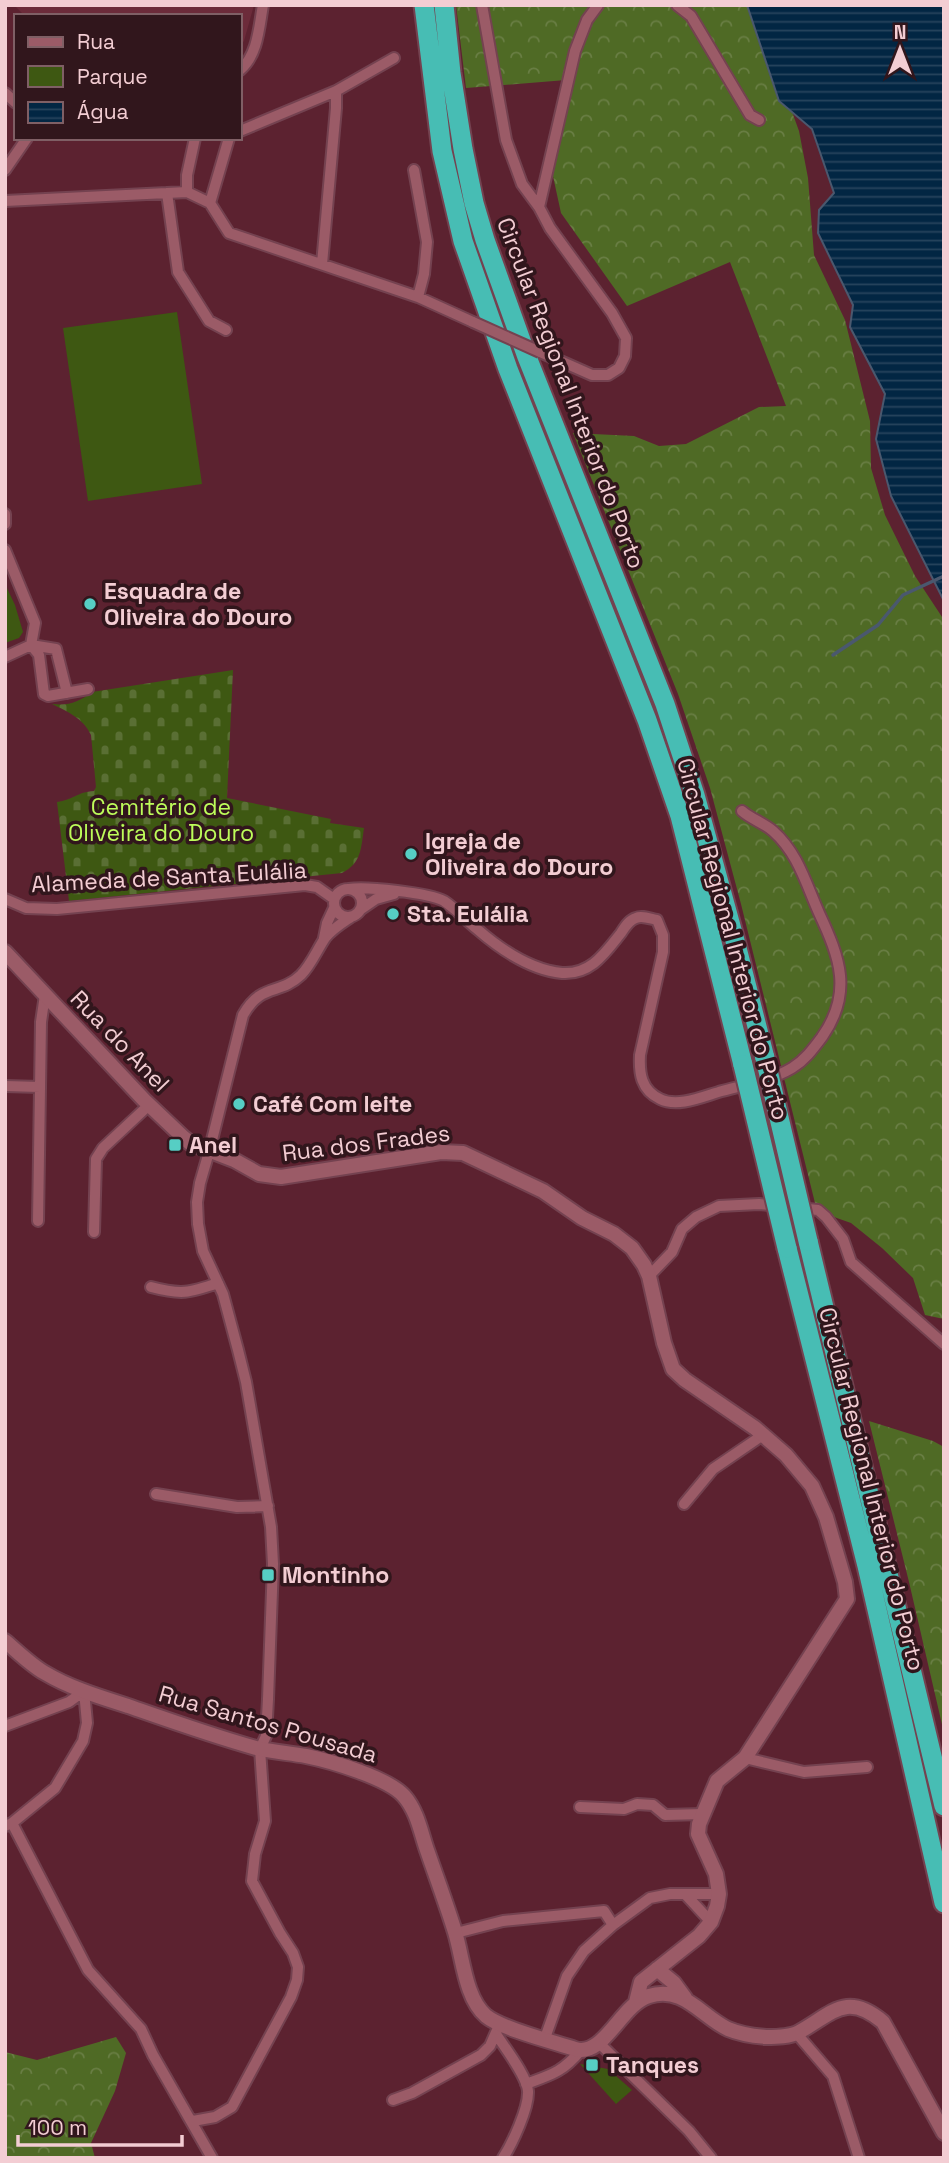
<svg xmlns="http://www.w3.org/2000/svg" width="949" height="2163" viewBox="0 0 949 2163" font-family="'Space Grotesk',sans-serif">
<style>
.built{fill:#6c2b3a}
.green{fill:#3e5812}
.forest{fill:url(#forest-crowns)}
.cemetery{fill:url(#cemetery-stones)}
.water{fill:url(#water-rules);stroke:#4a586e;stroke-width:2}
.lines{fill:none;stroke-linecap:round;stroke-linejoin:round}
.stream{stroke:#4a586e;stroke-width:3.5}
.minor-casing{stroke:#744250;stroke-width:14}
.tertiary-casing{stroke:#744250;stroke-width:18}
.motorway-casing{stroke:#744250;stroke-width:23}
.minor{stroke:#9b5b67;stroke-width:10}
.tertiary{stroke:#9b5b67;stroke-width:14}
.motorway{stroke:#47bdb4;stroke-width:19}
.minor-bridge-casing{stroke:#744250;stroke-width:14;stroke-linecap:butt}
.motorway-bridge-casing{stroke:#744250;stroke-width:23;stroke-linecap:butt}
.minor-bridge{stroke:#9b5b67;stroke-width:10}
.motorway-bridge{stroke:#47bdb4;stroke-width:19}
.poi-dot{fill:#56cec4;stroke:#31161c;stroke-width:2.5}
.labels{text-anchor:middle;stroke-width:7;stroke-linejoin:round;paint-order:stroke}
.street-label{font-size:23px;fill:#f3cdd3;stroke:#31161c}
.poi-label{font-size:23px;font-weight:bold;fill:#f3cdd3;stroke:#31161c;text-anchor:start}
.park-label{font-size:23px;fill:#bdfc5a;stroke:#31161c}
</style>
<defs>
<pattern id="forest-crowns" width="20" height="18" patternUnits="userSpaceOnUse" patternTransform="scale(1.75)"><rect width="20" height="18" fill="#4f6a25"/><path d="M2 6a3 3 0 1 1 6 0M12 15a3 3 0 1 1 6 0" fill="none" stroke="#697e44"/></pattern>
<pattern id="cemetery-stones" width="16" height="16" patternUnits="userSpaceOnUse" patternTransform="scale(1.75)"><rect width="16" height="16" fill="#3e5812"/><path d="M2 7V4a2 2 0 0 1 4 0v3zM10 15v-3a2 2 0 0 1 4 0v3z" fill="#5a6f34"/></pattern>
<pattern id="water-rules" width="6" height="5" patternUnits="userSpaceOnUse" patternTransform="scale(1.75)"><rect width="6" height="5" fill="#022643"/><path d="M0 2.5h6" fill="none" stroke="#27445d"/></pattern>
</defs>
<rect width="100%" height="100%" fill="#5c2230"/>
<path class="built" d="M 14,5 L 254,5 L 244,41 L 240,45 L 240,16 L 25,16 Z"/>
<path class="green" d="M 177,312 L 202,484 L 88,501 L 63,328 Z
M 5,584 L 15,605 L 23,632 L 19,638 L 5,643 Z
M 580,2064 L 608,2069 L 632,2090 L 616,2104 Z"/>
<path class="forest" d="M 456,5 L 753,5 L 799,131 L 808,178 L 814,255 L 845,320 L 870,421 L 871,468 L 885,515 L 915,576 L 944,620 L 944,1319 L 925,1315 L 913,1278 L 882,1248 L 851,1223 L 817,1211 L 741,904 L 710,788 L 678,694 L 573,433 L 634,436 L 659,446 L 686,444 L 759,407 L 786,406 L 730,262 L 627,306 L 561,213 L 551,167 L 566,80 L 466,88 Z
M 869,1421 L 933,1441 L 944,1447 L 944,1733 L 909,1582 Z
M 116,2037 L 126,2053 L 115,2091 L 91,2143 L 95,2158 L 5,2158 L 5,2052 L 37,2060 Z"/>
<path class="cemetery" d="M 233,670 L 227,798 L 331,819 L 330,823 L 364,828 C 361,847 362,863 342,873 L 69,901 L 57,802 C 73,800 77,792 94,791 L 96,787 L 91,735 C 83,718 68,712 52,704 C 69,706 79,702 92,692 Z"/>
<path class="water" d="M 747,5 L 944,5 L 944,601 L 891,496 L 876,439 L 885,394 L 850,327 L 853,305 L 818,233 L 819,210 L 834,193 L 812,129 L 779,101 Z"/>
<g class="lines">
<path class="stream" d="M 833,655 L 878,625 L 903,595 L 944,576"/>
<defs>
<path id="minor" d="M 482,5 L 506,140 L 522,184 L 539,207 L 550,228 L 612,313 L 626,338 L 625,356 L 619,368 L 608,375 L 592,375 L 540,352
M 677,5 L 691,16 L 750,115 L 759,120
M 240,70 C 258,55 259,27 263,5
M 5,93 L 16,103
M 240,131 L 336,91 L 394,58
M 5,170 L 27,138
M 414,170 L 427,242 L 424,274 L 418,297
M 187,192 L 187,175 L 195,138
M 167,193 L 178,272 L 209,321 L 226,330
M 5,201 L 187,192 L 210,203 L 229,233 L 418,297 L 473,322
M 210,203 L 229,138
M 539,207 L 575,51 L 587,20 L 598,5
M 322,264 L 336,108 L 336,91
M 5,514 L 5,524
M 5,550 L 35,623 L 31,645
M 31,645 L 39,655 L 44,694 L 48,696 L 88,689
M 31,645 L 56,649 L 67,693
M 5,657 L 31,645
M 349,889 C 365,886 430,893 444,901 C 456,909 466,920 477,929 C 500,949 531,970 562,973 C 591,975 605,953 621,933 C 625,927 629,920 636,918 C 642,915 651,919 657,920 L 663,935 L 663,952 L 640,1055 C 639,1073 641,1090 660,1099 C 678,1108 704,1096 722,1091 C 745,1085 772,1080 792,1068 C 805,1060 813,1049 822,1037 C 853,993 840,958 819,913 C 806,884 798,853 773,831 C 764,823 751,819 742,811
M334 903a14 14 0 1 1 28 0a14 14 0 1 1-28 0Z
M 5,899 L 26,908 L 57,909 L 305,885 L 317,887 L 334,899
M 360,910 L 376,899 L 394,894
M 324,938 L 327,923 L 334,908
M 5,1086 L 40,1087
M 38,1221 L 41,1022 L 45,995
M 94,1232 L 96,1159 L 103,1148 L 149,1105
M 649,1276 L 672,1252 L 682,1229 L 696,1217 L 719,1206 L 759,1204 L 818,1210 L 826,1217 L 843,1239 L 851,1262 L 944,1344
M 151,1287 C 181,1295 189,1293 218,1283
M 156,1494 L 237,1507 L 268,1506
M 684,1504 L 713,1469 L 763,1435
M 5,1726 L 69,1702 L 84,1691
M 745,1758 L 804,1772 L 867,1767
M 580,1807 L 624,1809 L 637,1804 L 653,1805 L 665,1815 L 703,1814
M 12,1823 L 88,1970 L 141,2029 L 153,2055 L 212,2158
M 5,1826 L 12,1823 L 55,1788 L 83,1741 L 87,1723 L 84,1691
M 686,1895 L 711,1922
M 456,1933 L 503,1921 L 604,1911 L 613,1925
M 496,2034 C 505,2048 527,2076 528,2091 C 529,2108 512,2144 503,2158
M 797,2034 L 833,2076 L 859,2158
M 545,2038 L 567,1976 L 584,1951 L 613,1925 L 650,1898 L 670,1894 L 719,1894
M 600,2044 L 689,2131 L 711,2158
M 526,2084 C 551,2075 563,2072 581,2050
M 393,2100 L 412,2093 L 481,2055 L 490,2046 L 497,2030
M 193,2121 L 215,2117 L 232,2107 L 291,1997 L 297,1980 L 298,1967 L 293,1953 L 280,1933 L 252,1881 L 255,1854 L 265,1821 L 260,1749 L 266,1736 L 268,1699 L 273,1564 L 271,1527 L 246,1382 L 238,1350 L 223,1294 L 203,1251 L 198,1224 L 197,1202 L 200,1183 L 209,1152 L 243,1015 C 262,982 279,996 301,975 C 311,965 317,950 325,938 C 332,929 342,923 351,917"/>
<path id="tertiary" d="M 5,952 L 144,1100 L 184,1138 L 190,1143 L 234,1160 L 259,1174 L 281,1177 L 441,1152 L 463,1153 L 543,1191 L 582,1218 L 614,1234 L 632,1248 L 644,1265 L 649,1276 L 664,1343 L 673,1369 L 685,1380 L 755,1428 L 786,1455 L 812,1486 L 826,1517 L 845,1582 L 847,1599 L 745,1758 L 717,1781 L 699,1824 L 698,1834 L 716,1874 L 719,1894 L 717,1906 L 711,1922 L 699,1936 L 641,1982 L 636,2002
M 5,1641 C 18,1652 31,1665 45,1673 C 70,1688 100,1697 128,1706 C 171,1721 213,1736 256,1748 C 273,1752 290,1753 306,1756 C 331,1761 388,1778 404,1796 C 418,1812 421,1834 428,1853 C 437,1879 447,1906 455,1932 C 463,1958 465,1998 486,2016 C 502,2029 554,2042 575,2049 C 604,2058 621,2004 649,1996 C 683,1985 701,2016 728,2029 C 740,2034 753,2036 766,2037 C 776,2037 790,2037 799,2032 C 832,2014 846,1991 883,2022 L 944,2133
M 657,1969 L 674,1983 L 685,1998"/>
<path id="motorway" d="M 424,5 L 442,151 L 463,241 L 508,369 L 647,720 L 680,816 L 743,1065
M 444,5 L 451,73 L 463,149 L 474,203 L 485,240 L 527,357 L 665,704 L 695,795 L 737,948 L 765,1058
M 808,1241 L 944,1806
M 787,1248 L 867,1566 L 944,1903"/>
</defs>
<use href="#minor" class="minor-casing"/>
<use href="#tertiary" class="tertiary-casing"/>
<use href="#motorway" class="motorway-casing"/>
<use href="#minor" class="minor"/>
<use href="#tertiary" class="tertiary"/>
<use href="#motorway" class="motorway"/>
<defs>
<path id="minor-bridge" d="M 473,322 L 540,352"/>
<path id="motorway-bridge" d="M 765,1058 L 808,1241
M 743,1065 L 787,1248"/>
</defs>
<use href="#minor-bridge" class="minor-bridge-casing"/>
<use href="#motorway-bridge" class="motorway-bridge-casing"/>
<use href="#minor-bridge" class="minor-bridge"/>
<use href="#motorway-bridge" class="motorway-bridge"/>
</g>
<g class="poi-dot">
<circle cx="90" cy="604" r="7"/>
<circle cx="411" cy="854" r="7"/>
<circle cx="393" cy="914" r="7"/>
<circle cx="239" cy="1104" r="7"/>
<rect x="168" y="1138" width="14" height="14" rx="3.5"/>
<rect x="261" y="1568" width="14" height="14" rx="3.5"/>
<rect x="585" y="2058" width="14" height="14" rx="3.5"/>
</g>
<g class="labels">
<g class="street-label">
<text transform="translate(571 393) rotate(69)" y="8">Circular Regional Interior do Porto</text>
<text transform="translate(169 877) rotate(-3)" y="8">Alameda de Santa Eulália</text>
<text transform="translate(733 939) rotate(75)" y="8">Circular Regional Interior do Porto</text>
<text transform="translate(120 1041) rotate(46)" y="8">Rua do Anel</text>
<text transform="translate(366 1143) rotate(-7)" y="8">Rua dos Frades</text>
<text transform="translate(872 1489) rotate(76)" y="8">Circular Regional Interior do Porto</text>
<text transform="translate(268 1724) rotate(16)" y="8">Rua Santos Pousada</text>
</g>
<g class="poi-label">
<text x="104" y="599">Esquadra de<tspan x="104" dy="26">Oliveira do Douro</tspan></text>
<text x="425" y="849">Igreja de<tspan x="425" dy="26">Oliveira do Douro</tspan></text>
<text x="407" y="922">Sta. Eulália</text>
<text x="253" y="1112">Café Com leite</text>
<text x="189" y="1153">Anel</text>
<text x="282" y="1583">Montinho</text>
<text x="606" y="2073">Tanques</text>
</g>
<g class="park-label">
<text x="161" y="815">Cemitério de<tspan x="161" dy="26">Oliveira do Douro</tspan></text>
</g>
</g>
<rect width="949" height="2163" fill="none" stroke="#f3cdd3" stroke-width="14"/>
<rect x="14" y="14" width="228" height="126" fill="#31161c" stroke="#7f5f65" stroke-width="2"/>
<rect x="28" y="37" width="35" height="10" fill="#9b5b67" stroke="#7f5f65" stroke-width="2"/>
<text x="77" y="49" font-size="21" fill="#f3cdd3">Rua</text>
<rect x="28" y="66" width="35" height="21" fill="#3e5812" stroke="#7f5f65" stroke-width="2"/>
<text x="77" y="84" font-size="21" fill="#f3cdd3">Parque</text>
<rect x="28" y="102" width="35" height="21" fill="url(#water-rules)" stroke="#7f5f65" stroke-width="2"/>
<text x="77" y="119" font-size="21" fill="#f3cdd3">Água</text>
<g transform="translate(900 49)" stroke="#31161c" stroke-width="5" paint-order="stroke">
<path d="M0-5L12 26L0 18L-12 26Z" fill="#f3cdd3"/>
<text y="-10" font-size="19" font-weight="bold" text-anchor="middle" fill="#f3cdd3">N</text>
</g>
<path d="M18 2135v10h164v-10" fill="none" stroke="#f3cdd3" stroke-width="3.5"/>
<text x="28" y="2135" font-size="21" fill="#f3cdd3" stroke="#31161c" stroke-width="5" paint-order="stroke">100 m</text>
</svg>
